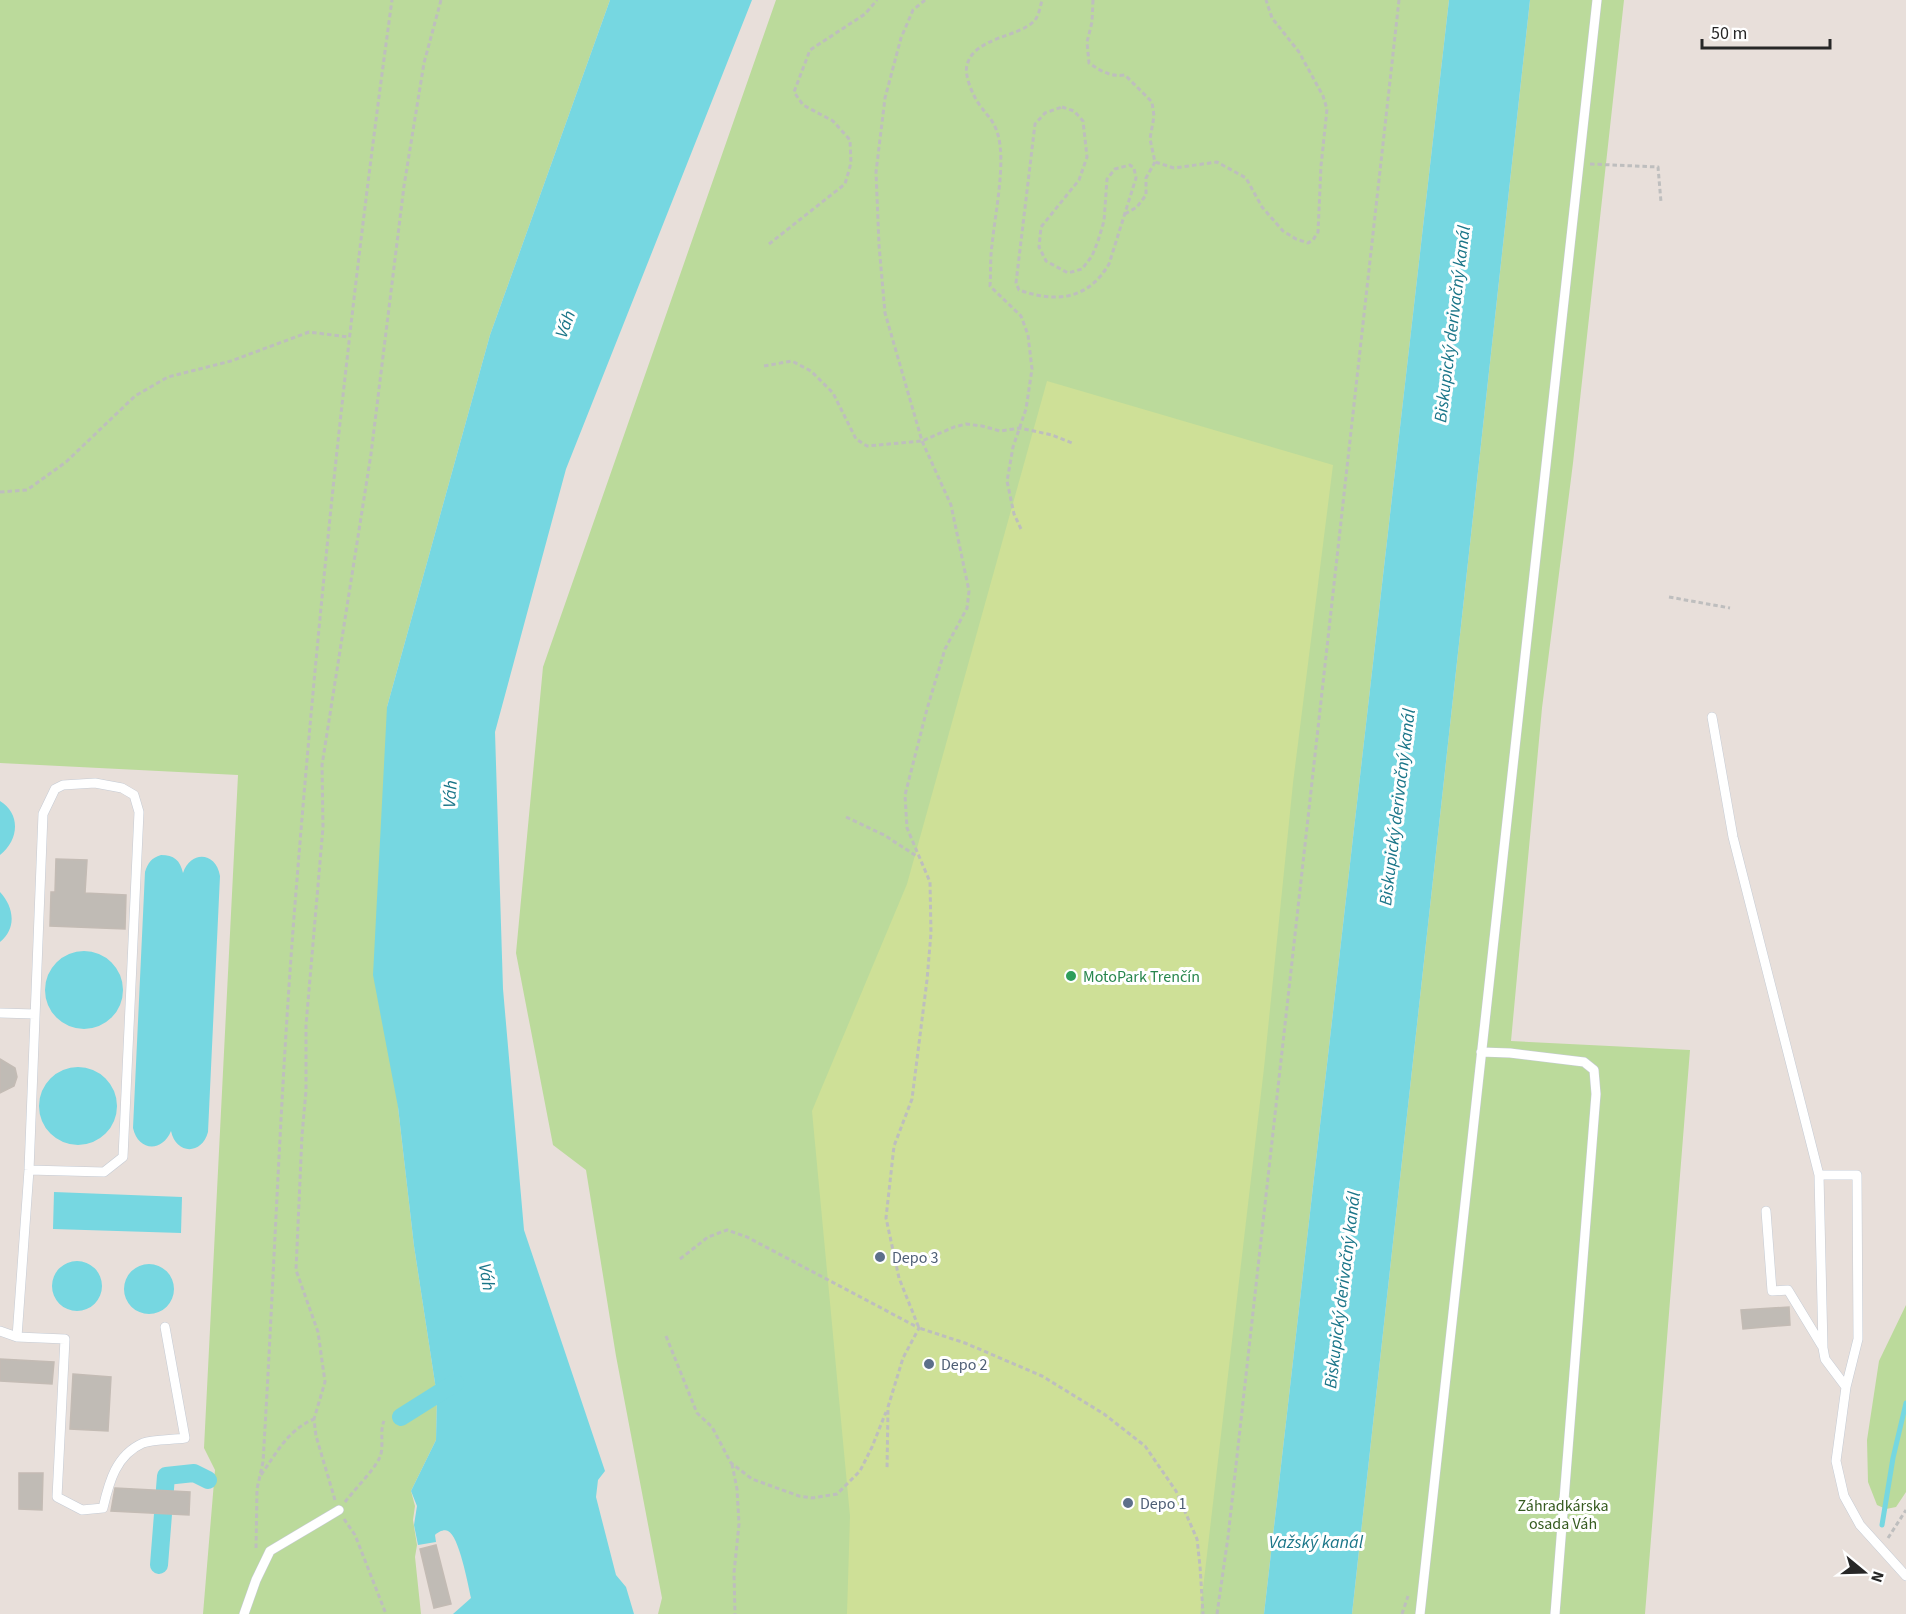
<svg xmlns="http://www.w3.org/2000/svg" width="1906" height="1614" viewBox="0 0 1906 1614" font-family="'Source Sans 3',sans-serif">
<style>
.green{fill:#bbda9b}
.pitch{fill:#cee097}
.water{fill:#76d7e1}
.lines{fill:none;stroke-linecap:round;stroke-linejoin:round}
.stream{stroke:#76d7e1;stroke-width:5}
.canal{stroke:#76d7e1;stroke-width:18}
.building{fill:#c0bbb5;stroke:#c3bbb4;stroke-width:1.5}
.lane-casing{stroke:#c5cbd4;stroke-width:10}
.path{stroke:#bebebe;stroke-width:3;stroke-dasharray:4.5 3;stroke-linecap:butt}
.lane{stroke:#fff;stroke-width:9}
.leisure-dot{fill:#2e9e5b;stroke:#fff;stroke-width:2}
.service-dot{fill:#5c6f8a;stroke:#fff;stroke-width:2}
.labels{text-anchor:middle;stroke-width:6;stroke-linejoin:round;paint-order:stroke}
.leisure-label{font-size:16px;fill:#27864d;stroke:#fff;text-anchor:start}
.service-label{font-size:16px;fill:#4e5e75;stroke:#fff;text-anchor:start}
.park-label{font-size:16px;fill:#365b20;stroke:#fff}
.water-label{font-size:18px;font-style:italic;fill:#1a7588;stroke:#fff}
</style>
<rect width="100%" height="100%" fill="#e8dfda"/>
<path class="green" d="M 0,0 L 610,0 L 490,335 L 387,707 L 398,1107 L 414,1246 L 437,1396 L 436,1440 L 411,1491 L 415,1506 L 413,1520 L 417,1545 L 415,1557 L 421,1614 L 203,1614 L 215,1470 L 204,1448 L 238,775 L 0,763 Z
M 776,0 L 1449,0 L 1264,1614 L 658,1614 L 662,1598 L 616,1356 L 586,1170 L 553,1145 L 516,953 L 543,667 Z
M 1530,0 L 1624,0 L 1573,463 L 1542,708 L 1511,1041 L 1690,1050 L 1645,1614 L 1352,1614 Z
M 1906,1305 L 1906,1492 L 1896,1507 L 1886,1509 L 1877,1505 L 1868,1482 L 1867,1440 L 1879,1361 Z"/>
<path class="pitch" d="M 1047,381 L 1333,465 L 1293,783 L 1264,1068 L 1200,1614 L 847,1614 L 850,1516 L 812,1111 L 907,884 Z"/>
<path class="water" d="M 610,0 L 752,0 L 566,469 L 495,732 L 503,989 L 524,1230 L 605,1471 L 598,1480 L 596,1497 L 616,1575 L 626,1587 L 634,1614 L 453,1614 L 471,1598 C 468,1584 459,1536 448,1531 C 444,1529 438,1532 435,1535 L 436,1542 L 418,1545 L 414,1525 L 417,1506 L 411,1491 L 436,1440 L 437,1396 L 414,1246 L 398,1107 L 373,975 L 387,707 L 490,335 Z
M 1449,0 L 1530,0 L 1352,1614 L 1264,1614 Z
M 0,801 C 21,814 19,840 0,855 Z
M 161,855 C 174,855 180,860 183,873 C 191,850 216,852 220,876 L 208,1132 C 202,1155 176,1155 171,1131 C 162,1153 138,1151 133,1128 L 145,872 C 148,863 151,858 161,855 Z
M 0,892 C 14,907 17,928 0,942 Z
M45 990a39 39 0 1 1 78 0a39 39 0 1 1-78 0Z
M39 1106a39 39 0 1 1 78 0a39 39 0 1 1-78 0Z
M 54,1192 L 182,1197 L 181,1233 L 53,1229 Z
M52 1286a25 25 0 1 1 50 0a25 25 0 1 1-50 0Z
M124 1289a25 25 0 1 1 50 0a25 25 0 1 1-50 0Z"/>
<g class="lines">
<path class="stream" d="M 1882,1525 L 1893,1458 L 1906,1403"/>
<path class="canal" d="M 401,1417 L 455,1383
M 159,1565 L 166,1476 L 194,1473 L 208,1480"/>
</g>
<path class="building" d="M 56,859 L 87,860 L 85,893 L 126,895 L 125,929 L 50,926 L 51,892 L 55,892 Z
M 0,1059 L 15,1068 L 17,1077 L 14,1086 L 0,1093 Z
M 1789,1307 L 1790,1325 L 1743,1329 L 1741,1310 Z
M 0,1359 L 54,1362 L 52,1384 L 0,1381 Z
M 73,1374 L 111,1377 L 108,1431 L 70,1429 Z
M 19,1473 L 43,1473 L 42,1510 L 19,1509 Z
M 115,1488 L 190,1492 L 189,1515 L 111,1511 Z
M 436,1545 L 451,1604 L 434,1608 L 420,1549 Z"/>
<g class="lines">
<defs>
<path id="lane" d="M 1712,717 L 1733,837 L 1819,1175 L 1823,1348 L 1825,1359 L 1846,1387
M 0,1013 L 35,1014
M 1481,1052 L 1510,1053 L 1584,1062 L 1594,1070 L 1596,1094 L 1555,1614
M 1819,1175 L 1857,1175 L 1858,1339 L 1846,1387 L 1836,1461 L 1844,1496 L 1860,1525 L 1906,1576
M 1766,1211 L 1772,1291 L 1788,1290 L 1822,1346
M 0,1331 L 17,1337 L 29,1170 L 43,814 L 55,789 L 63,785 L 95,783 L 122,788 L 134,795 L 139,812 L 123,1157 L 104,1172 L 29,1170
M 17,1337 L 65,1339 L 57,1497 L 82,1510 L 103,1508 C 109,1482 116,1455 143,1443 C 155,1439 172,1440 185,1438 L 165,1327
M 244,1614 L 256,1580 L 270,1551 L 339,1510
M 1420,1614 L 1597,0"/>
</defs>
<use href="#lane" class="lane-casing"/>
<path class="path" d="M 925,0 L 913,10 L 901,38 L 885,98 L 876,172 L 879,245 L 885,313 L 922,441 L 951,505 L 969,591 L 967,608 L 945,649 L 927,709 L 905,795 L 907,828 L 930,882 L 931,933 L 927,980 L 912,1099 L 894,1146 L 886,1218 L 899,1278 L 919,1328 L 965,1343 L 1042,1376 L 1104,1414 L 1145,1446 L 1176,1491 L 1197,1539 L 1200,1566 L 1203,1614
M 1093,0 L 1092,22 L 1087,42 L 1089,63 C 1101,71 1110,77 1125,75 L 1152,102 L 1154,116 L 1150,139 L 1155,162 L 1174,168 L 1217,162 L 1246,178 L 1262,207 L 1283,231 L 1296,239 L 1308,243 L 1313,240 L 1318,232 L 1321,166 L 1327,109 L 1323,96 L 1299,52 L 1272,18 L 1266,0
M 1062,107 L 1074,111 L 1083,121 L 1087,157 L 1079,180 L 1041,227 L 1039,247 L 1046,261 L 1068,273 L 1082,269 L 1092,256 L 1098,241 L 1104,221 L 1107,179 L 1115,169 L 1130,165 L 1134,168 L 1136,178 L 1109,264 C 1088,300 1056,303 1019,290 L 1016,283 L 1035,124 L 1045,113 Z
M 1590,164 L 1658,167 L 1661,202
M 1125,214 L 1137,207 L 1146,195 L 1146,178 L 1155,162
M 769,244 L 845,184 L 851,163 L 850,140 L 833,121 L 803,105 L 794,92 L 810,50 L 865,14 L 877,0
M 764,366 L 792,361 L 811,371 L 833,393 L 856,439 L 867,446 L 922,441 L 954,427 L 966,424 L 982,426 L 1000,431 L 1020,428 L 1052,435 L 1072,443
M 0,492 L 27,490 L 66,462 L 135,396 L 168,377 L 231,361 L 309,332 L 348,337
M 1021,529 L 1014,514 L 1007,481 L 1013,447 L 1026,409 L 1032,369 L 1028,335 L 1021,316 L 990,286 C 991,272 990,258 992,245 C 995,214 1006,163 998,135 C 994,120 987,116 979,104 C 973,96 964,75 967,65 C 974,37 1020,37 1034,21 C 1039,16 1040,7 1042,0
M 1669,597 L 1730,608
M 846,817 L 884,835 L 918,857
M 680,1259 L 708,1237 L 727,1230 L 747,1237 L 919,1328 L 903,1358 L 888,1407 L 887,1470
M 666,1336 L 697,1413 L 712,1427 L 731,1463 L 752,1479 L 799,1496 L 812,1498 L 837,1494 L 860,1471 L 872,1447 L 886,1412
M 732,1464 L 737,1489 L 739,1524 L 734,1573 L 735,1614
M 261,1475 C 277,1452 288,1430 314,1419
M 335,1500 L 316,1436 L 314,1419 L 325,1382 L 318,1332 L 296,1270 L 302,1135 L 306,1091 L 306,1025 L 323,827 L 322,765 L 371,454 L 404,186 L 424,63 L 441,0
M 345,1502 C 354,1490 373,1471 379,1459 C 385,1448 379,1432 384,1421
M 344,1519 L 355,1535 L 386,1614
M 1888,1538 L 1906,1510
M 256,1548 L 257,1489 L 263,1462 C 274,1280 280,1098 294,917 C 318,610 350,305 392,0
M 1217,1614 L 1228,1537 L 1399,0
M 1402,1614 L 1408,1596"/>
<use href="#lane" class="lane"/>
</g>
<circle class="leisure-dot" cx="1071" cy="976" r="6"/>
<g class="service-dot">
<circle cx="880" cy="1257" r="6"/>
<circle cx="929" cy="1364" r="6"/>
<circle cx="1128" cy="1503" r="6"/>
</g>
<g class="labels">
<g class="leisure-label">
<text x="1083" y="982">MotoPark Trenčín</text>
</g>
<g class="service-label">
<text x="892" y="1263">Depo 3</text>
<text x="941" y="1370">Depo 2</text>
<text x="1140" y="1509">Depo 1</text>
</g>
<g class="park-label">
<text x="1563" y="1511">Záhradkárska<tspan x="1563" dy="18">osada Váh</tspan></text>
</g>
<g class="water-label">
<text transform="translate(565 324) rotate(-70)" y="6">Váh</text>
<text transform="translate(1452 324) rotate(-83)" y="6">Biskupický derivačný kanál</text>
<text transform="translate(450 794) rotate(-86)" y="6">Váh</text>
<text transform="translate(1397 807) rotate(-83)" y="6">Biskupický derivačný kanál</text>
<text transform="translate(487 1277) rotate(80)" y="6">Váh</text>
<text transform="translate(1342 1290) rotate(-83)" y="6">Biskupický derivačný kanál</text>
<text x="1316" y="1548">Važský kanál</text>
</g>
</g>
<g transform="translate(1864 1572) rotate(109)" stroke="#ffffff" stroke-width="4.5" paint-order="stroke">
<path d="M0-4.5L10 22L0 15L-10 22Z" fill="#272727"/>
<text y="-9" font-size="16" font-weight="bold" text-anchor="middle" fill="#272727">N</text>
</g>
<path d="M1702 39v9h128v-9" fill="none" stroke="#272727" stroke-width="3"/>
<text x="1711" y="39" font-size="18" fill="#272727" stroke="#ffffff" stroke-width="4.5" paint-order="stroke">50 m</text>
</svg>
